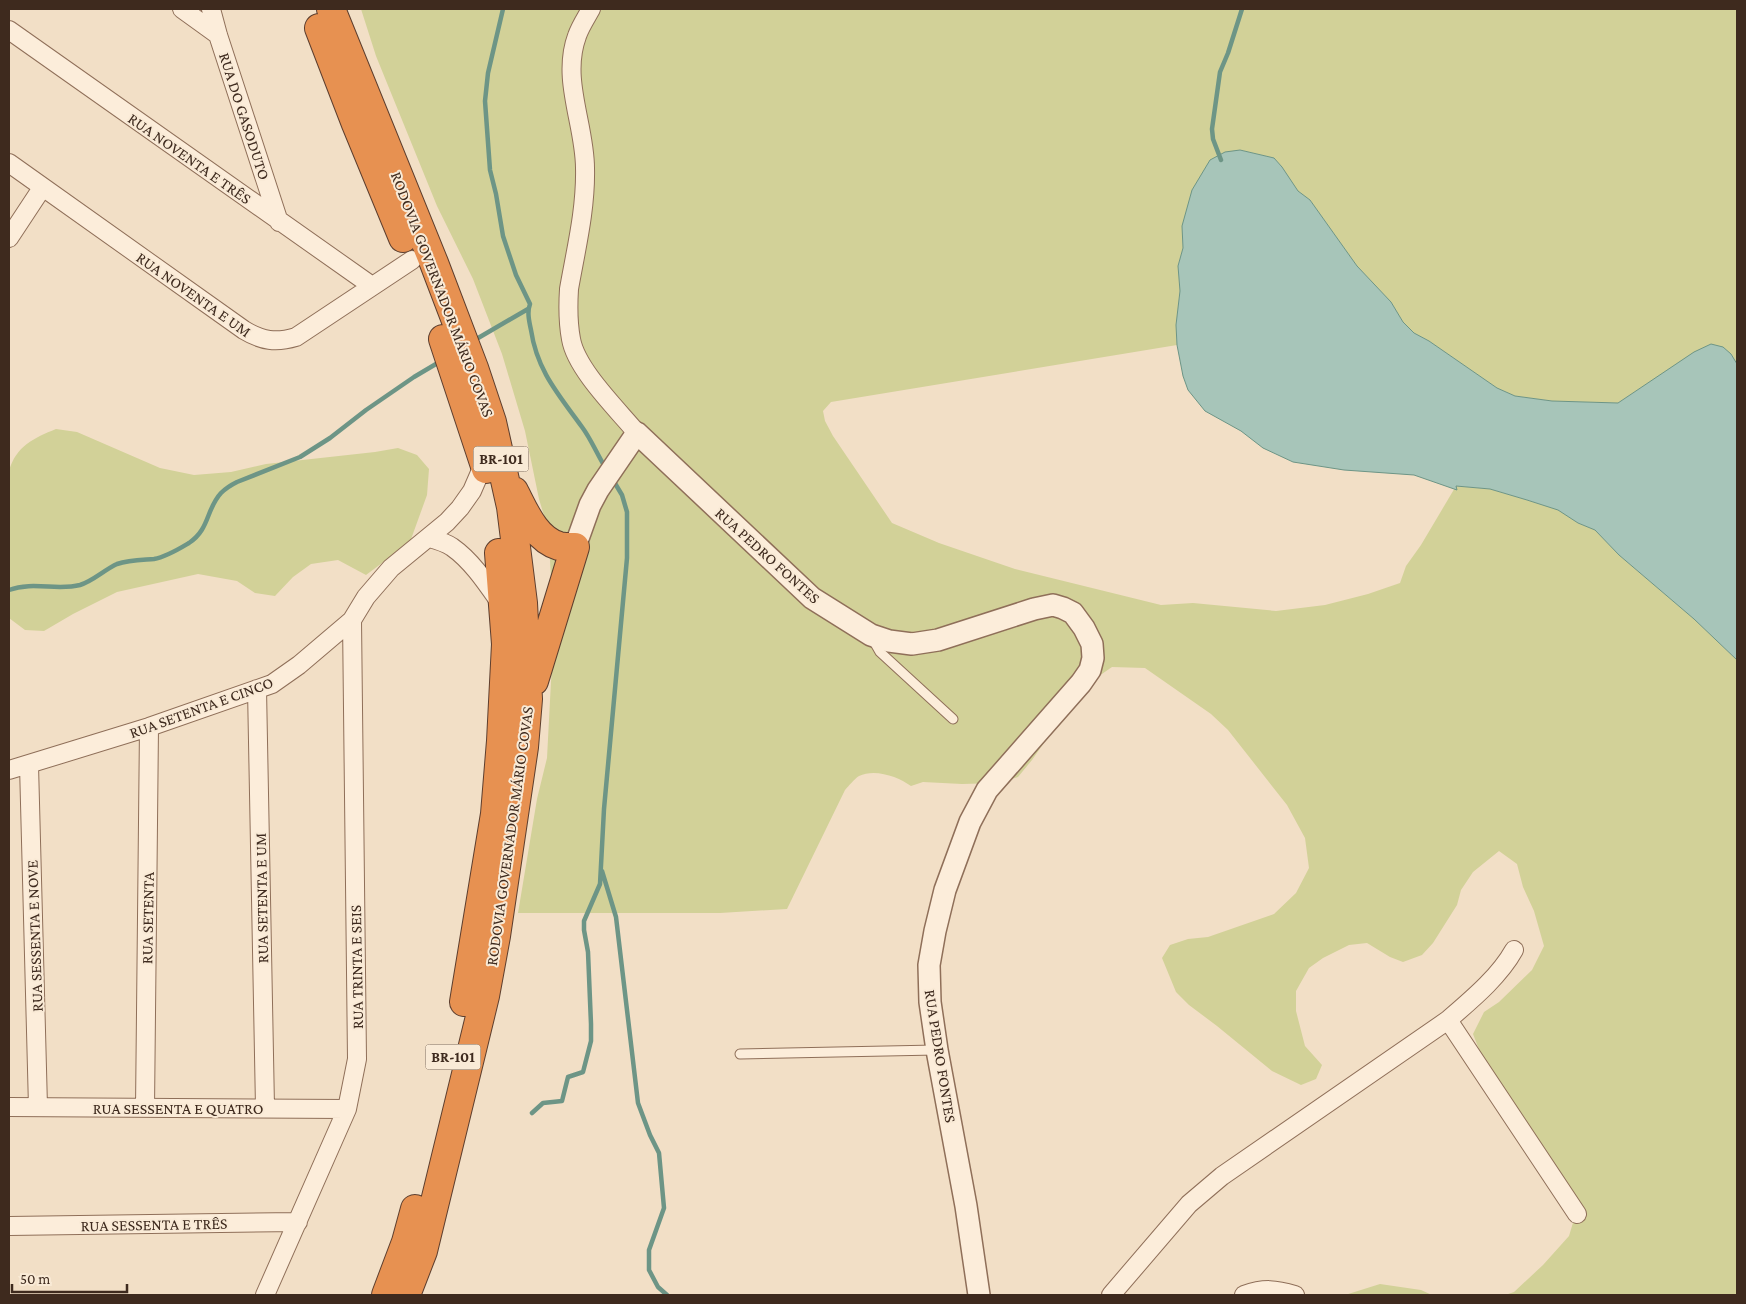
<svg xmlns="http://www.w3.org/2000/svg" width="1746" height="1304" viewBox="0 0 1746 1304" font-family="'Crimson Pro',serif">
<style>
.green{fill:#d2d198}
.water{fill:#a7c5b9;stroke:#6d9586}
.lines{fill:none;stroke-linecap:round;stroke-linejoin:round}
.stream{stroke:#6d9586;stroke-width:4.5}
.service-casing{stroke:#8f6f59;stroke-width:11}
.minor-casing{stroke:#8f6f59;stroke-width:20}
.tertiary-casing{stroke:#8f6f59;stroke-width:24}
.motorway-casing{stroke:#5d3e2e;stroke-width:30}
.service{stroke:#fcedda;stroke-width:9}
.minor{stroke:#fcedda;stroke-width:18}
.tertiary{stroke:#fcedda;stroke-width:21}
.motorway{stroke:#e79151;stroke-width:28}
.labels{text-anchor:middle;stroke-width:4;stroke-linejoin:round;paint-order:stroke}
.shield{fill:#f9ead6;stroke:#766455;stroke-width:1}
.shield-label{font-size:15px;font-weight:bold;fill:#3e2a1e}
.street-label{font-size:16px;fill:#3e2a1e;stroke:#f9ead6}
</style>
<rect width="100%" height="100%" fill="#f2dfc6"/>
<path class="green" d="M 361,9 L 1737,9 L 1737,364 L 1731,354 L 1642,387 L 1618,403 L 1552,401 L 1515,396 L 1497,388 L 1429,341 L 1414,333 L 1403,322 L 1391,302 L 1357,266 L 1310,200 L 1298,191 L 1282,167 L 1274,158 L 1240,150 L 1182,226 L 1183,248 L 1178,266 L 1180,291 L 1176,325 L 1177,345 L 831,402 L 823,411 L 825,421 L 833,436 L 892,523 L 939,543 L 1015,569 L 1161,605 L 1193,603 L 1276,611 L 1325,605 L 1368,594 L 1400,583 L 1406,566 L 1421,545 L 1456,486 L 1490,489 L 1527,500 L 1559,510 L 1578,523 L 1595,530 L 1619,555 L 1694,619 L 1737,660 L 1737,1295 L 1505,1295 L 1514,1292 L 1543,1265 L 1569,1236 L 1575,1216 L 1482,1057 L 1473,1034 L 1484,1012 L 1499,1002 L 1532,970 L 1544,946 L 1534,911 L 1523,887 L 1517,864 L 1499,851 L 1473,872 L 1461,890 L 1457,905 L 1433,943 L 1422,955 L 1403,962 L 1390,957 L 1367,943 L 1349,945 L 1323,958 L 1309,968 L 1296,991 L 1296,1011 L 1305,1046 L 1322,1065 L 1316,1079 L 1301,1085 L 1272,1071 L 1217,1026 L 1189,1005 L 1176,992 L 1162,958 L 1170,945 L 1188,939 L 1208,937 L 1274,914 L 1296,893 L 1309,868 L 1305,838 L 1287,805 L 1228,730 L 1211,714 L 1145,668 L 1112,667 L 1099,676 L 1086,694 L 1062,717 L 1032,760 L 1018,777 L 998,783 L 962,784 L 923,782 L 911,786 C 899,777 875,768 859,776 C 854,779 849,786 845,790 L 787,909 L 720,913 L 518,913 L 537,799 L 547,758 L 554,624 L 548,529 L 539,499 L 525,431 L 502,354 L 473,279 L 437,206 L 376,56 Z
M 56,429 L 77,432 L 160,468 L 194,475 L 231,472 L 266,464 L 375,452 L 398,448 L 417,455 L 429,469 L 427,495 L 410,542 L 366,575 L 338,560 L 311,564 L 293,577 L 275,596 L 255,593 L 237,581 L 198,574 L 117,592 L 73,614 L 44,631 L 25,630 L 9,618 L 9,471 C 16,446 34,438 56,429 Z
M 1380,1284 L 1421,1290 L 1432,1295 L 1345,1295 Z"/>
<path class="water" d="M 1240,150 L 1274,158 L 1282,167 L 1298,191 L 1310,200 L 1357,266 L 1391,302 L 1403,322 L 1414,333 L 1429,341 L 1497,388 L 1515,396 L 1552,401 L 1618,403 L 1694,352 L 1711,344 L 1723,347 L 1731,354 L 1737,364 L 1737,660 L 1694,619 L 1619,555 L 1595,530 L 1578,523 L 1558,510 L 1527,500 L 1490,489 L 1456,486 L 1457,490 L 1414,475 L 1344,470 L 1293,462 L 1263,448 L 1241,431 L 1205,411 L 1188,390 L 1183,376 L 1177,345 L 1176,325 L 1180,291 L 1178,266 L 1183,248 L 1182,226 L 1192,190 L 1210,160 L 1225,152 Z"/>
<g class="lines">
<path class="stream" d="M 503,9 L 488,73 L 485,101 L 490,170 L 496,194 L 503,236 L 516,275 L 530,304 C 527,312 529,321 531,330 C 537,371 559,395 582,427 C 591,439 597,454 605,467
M 1221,160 L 1213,139 L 1212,129 L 1220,72 L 1228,53 L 1242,9
M 473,341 L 528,309
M 9,590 C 33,581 57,591 80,585 C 93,581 104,570 117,564 C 129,560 142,560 154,559 C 166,557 179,549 189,543 C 210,529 206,509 221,493 C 226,488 231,485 237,482 L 300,457 L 330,438 L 366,410 L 414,377 L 441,361
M 602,871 L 616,917 L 638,1103 L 650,1135 L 659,1153 L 664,1208 L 649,1250 L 649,1270 L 658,1287 L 667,1295
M 532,1113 L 543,1103 L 562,1101 L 568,1077 L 583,1072 L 591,1041 L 591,1024 L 588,952 L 584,930 L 584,921 L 600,884 L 604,809 L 627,558 L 627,512 L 622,495 L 613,480"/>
<defs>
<path id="service" d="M 872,638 L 880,652 L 953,719
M 740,1054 L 936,1050"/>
<path id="minor" d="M 182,9 L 218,35
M 211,9 L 218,35 L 279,222
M 591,9 C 586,18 580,27 577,36 C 561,79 585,125 585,168 C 586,209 576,249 569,289 C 568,305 568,323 571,339 C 576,369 617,409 637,433
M 9,30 L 372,286
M 9,163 L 244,330 C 262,341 276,343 296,337 L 412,260
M 9,238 L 42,188
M 430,538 C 437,540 446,543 452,547 C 472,561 487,584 501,604
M 257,689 L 265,1107
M 29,765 L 38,1107
M 9,770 L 149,727 L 272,684 L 299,665 L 352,620 L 366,597 L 391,568 L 447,522 L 460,508 L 472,491 L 485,461
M 1448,1020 L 1577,1214
M 9,1107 L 347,1109
M 145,1108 L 149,727
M 9,1226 L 298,1222
M 265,1295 L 347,1109 L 357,1059 L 352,620
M 1111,1295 L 1189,1204 L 1222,1176 L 1448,1020 C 1471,1000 1499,977 1514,950
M 1244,1295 C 1264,1288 1275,1289 1295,1295"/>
<path id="tertiary" d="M 575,547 L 590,505 L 598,490 L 637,433 L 812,598 L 871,635 L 889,641 L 912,644 L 938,640 L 1034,609 L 1053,605 L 1063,608 L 1073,613 L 1084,628 L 1092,644 L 1093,658 L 1090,670 L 1081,683 L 987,790 L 970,822 L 945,890 L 935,931 L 929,965 L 930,1002 L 937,1050 L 966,1206 L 979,1295"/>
<path id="motorway" d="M 331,9 L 434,263 L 474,368 L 492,422 L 511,507 L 523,603 L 528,699 L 524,747 L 496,936 L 485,996 L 423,1251 L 406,1295
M 319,28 L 356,124 L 403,238
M 443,339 L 486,469
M 514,491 C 524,510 535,539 559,546 C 563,547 570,547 575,547 L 534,681
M 464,1002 L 495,814 L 501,741 L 506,644 L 499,553
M 386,1295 L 406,1242 L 415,1209"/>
</defs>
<use href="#service" class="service-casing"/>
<use href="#minor" class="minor-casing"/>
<use href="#tertiary" class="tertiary-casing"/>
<use href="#motorway" class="motorway-casing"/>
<use href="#service" class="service"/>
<use href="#minor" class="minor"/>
<use href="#tertiary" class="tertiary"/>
<use href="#motorway" class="motorway"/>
</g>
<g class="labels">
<g class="shield">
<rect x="473.5" y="446.5" width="55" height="25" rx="4"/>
<rect x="425.5" y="1044.5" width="55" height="25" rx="4"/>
</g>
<g class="shield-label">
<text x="501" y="464">BR-101</text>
<text x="453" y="1062">BR-101</text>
</g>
<g class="street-label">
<text transform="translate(245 116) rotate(72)" y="6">RUA DO GASODUTO</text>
<text transform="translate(190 158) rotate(35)" y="6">RUA NOVENTA E TRÊS</text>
<text transform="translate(194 294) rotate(35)" y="6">RUA NOVENTA E UM</text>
<text transform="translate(443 294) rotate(69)" y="6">RODOVIA GOVERNADOR MÁRIO COVAS</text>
<text transform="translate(768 555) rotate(42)" y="6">RUA PEDRO FONTES</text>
<text transform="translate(201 707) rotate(-20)" y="6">RUA SETENTA E CINCO</text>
<text transform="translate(509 836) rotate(-82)" y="6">RODOVIA GOVERNADOR MÁRIO COVAS</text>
<text transform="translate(261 898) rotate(-91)" y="6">RUA SETENTA E UM</text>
<text transform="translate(147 918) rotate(-89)" y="6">RUA SETENTA</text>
<text transform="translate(34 936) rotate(-92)" y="6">RUA SESSENTA E NOVE</text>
<text transform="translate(356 967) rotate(-91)" y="6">RUA TRINTA E SEIS</text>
<text transform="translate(941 1056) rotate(81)" y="6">RUA PEDRO FONTES</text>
<text x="178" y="1114">RUA SESSENTA E QUATRO</text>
<text transform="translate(154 1224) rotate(-1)" y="6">RUA SESSENTA E TRÊS</text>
</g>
</g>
<rect width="1746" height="1304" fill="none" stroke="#3e2a1e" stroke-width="20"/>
<path d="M12 1284v8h115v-8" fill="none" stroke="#3e2a1e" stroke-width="2.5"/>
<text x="20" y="1284" font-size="15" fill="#3e2a1e" stroke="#f9ead6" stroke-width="4" paint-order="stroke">50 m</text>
</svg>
